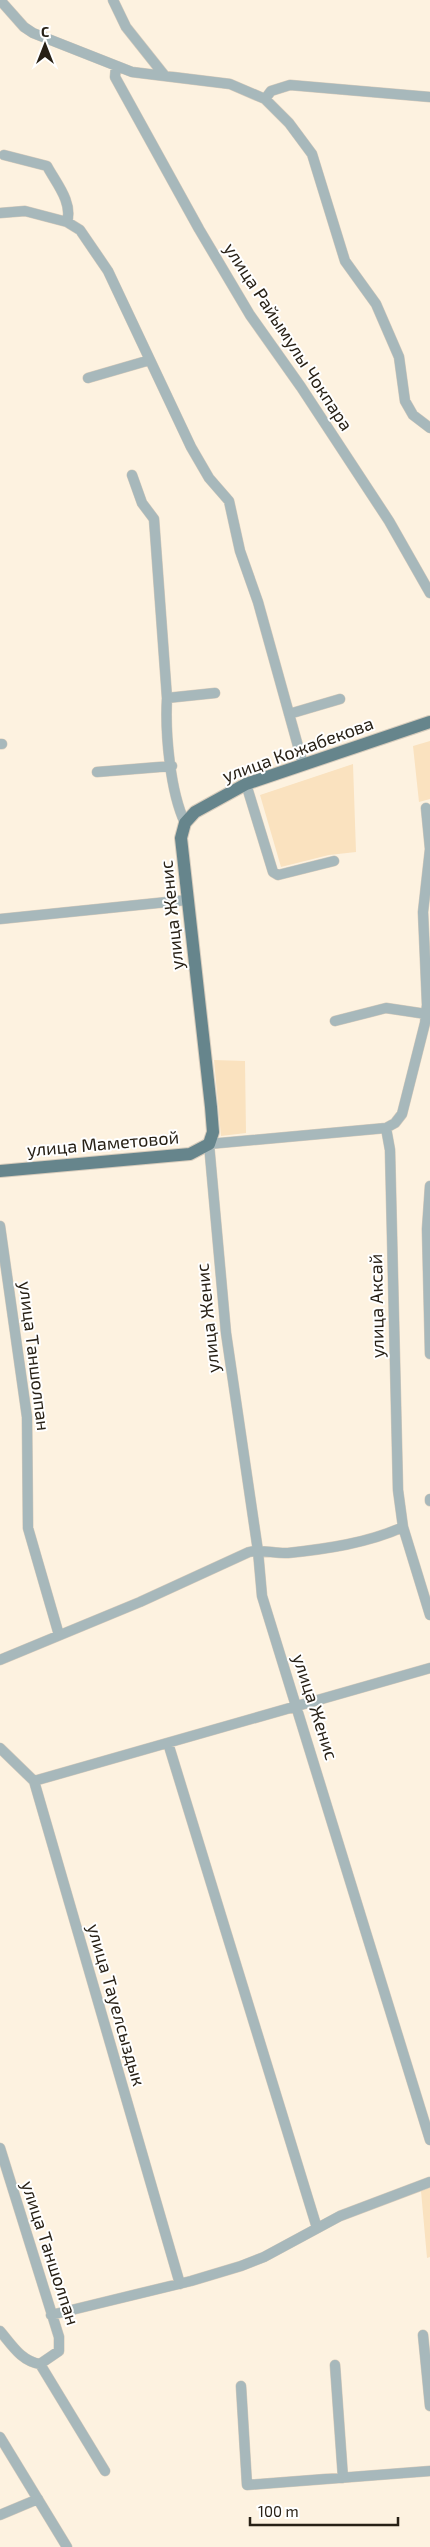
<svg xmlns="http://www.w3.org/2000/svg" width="430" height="2547" viewBox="0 0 430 2547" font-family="'Exo 2',sans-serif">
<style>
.built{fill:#fae2bf}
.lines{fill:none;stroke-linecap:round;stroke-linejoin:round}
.minor-casing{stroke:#d7ccbc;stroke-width:11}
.major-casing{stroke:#d7ccbc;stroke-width:14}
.minor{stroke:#a7b8bb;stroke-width:10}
.major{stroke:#66858c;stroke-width:12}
.labels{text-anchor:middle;stroke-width:4;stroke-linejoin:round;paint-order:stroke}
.street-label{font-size:18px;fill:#282116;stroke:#fff}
</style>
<rect width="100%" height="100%" fill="#fdf2e0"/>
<path class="built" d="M 430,741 L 430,799 L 419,802 L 413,746 Z
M 353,764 L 356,852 L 329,855 L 281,867 L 260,795 Z
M 214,1060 L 245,1061 L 246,1133 L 221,1136 Z
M 430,2188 L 430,2257 L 427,2258 L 421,2191 Z"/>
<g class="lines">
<defs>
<path id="minor" d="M 0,0 L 24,27 L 33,33 L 132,72 L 230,84 L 265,99 L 289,123 L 312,154 L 345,261 L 376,304 L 399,357 L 405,401 L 413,415 L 430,428
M 113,0 L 126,27 L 165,76
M 116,66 L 115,77 L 199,229 L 250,315 L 301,387 L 389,521 L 430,593
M 265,99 L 271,91 L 290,85 L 430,97
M 4,155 L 47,166 C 56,183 73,202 67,222
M 0,213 L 25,211 L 67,222 L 80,230 L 108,271 L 191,447 L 209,478 L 229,501 L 240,551 L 258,602 L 303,764
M 88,378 L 150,360
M 132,475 L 142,503 L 154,519 L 167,698 C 165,733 170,791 185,823
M 167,698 L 215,693
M 289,714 L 340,699
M 0,744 L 2,744
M 97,772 L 172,766
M 246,784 L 273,872 L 278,875 L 334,861
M 426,808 L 430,849 L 423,912 L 427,1005 L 425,1023 L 402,1114 L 395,1123 L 386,1128 L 390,1150 L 398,1490 L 403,1527 L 430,1615
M 0,919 L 187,900
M 335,1021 L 386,1008 L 426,1014
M 386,1128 L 209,1144 L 226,1333 L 258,1551 L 262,1596 L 430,2140
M 430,1186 L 427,1229 L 430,1354
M 0,1226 L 27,1417 L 28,1528 L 59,1635
M 430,1499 L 430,1501
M 0,1660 L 140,1602 L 249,1552 C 262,1549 275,1554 288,1553 C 326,1549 368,1543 403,1527
M 168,1743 L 317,2228
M 0,1748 L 34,1781 L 180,2284
M 34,1781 L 430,1668
M 0,2148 L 59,2337 L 59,2351 L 40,2364 C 21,2361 12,2345 0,2331
M 51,2315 L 191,2281 L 241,2266 L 264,2257 L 340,2216 L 430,2182
M 423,2335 L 430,2406
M 40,2364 L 105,2471
M 335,2365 L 343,2478
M 241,2386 L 247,2485 L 430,2471
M 0,2437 L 67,2547
M 0,2515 L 38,2499"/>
<path id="major" d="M 0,1171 L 190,1154 L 209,1144 L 213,1132 L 211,1107 L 181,838 L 185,823 L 195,812 L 246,784 L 430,722"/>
</defs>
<use href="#minor" class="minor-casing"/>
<use href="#major" class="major-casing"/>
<use href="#minor" class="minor"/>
<use href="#major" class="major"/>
</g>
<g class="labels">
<g class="street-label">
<text transform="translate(288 337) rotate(57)" y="6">улица Райымулы Чокпара</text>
<text transform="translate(298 750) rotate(-20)" y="6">улица Кожабекова</text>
<text transform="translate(172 915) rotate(-96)" y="6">улица Женис</text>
<text transform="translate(103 1144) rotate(-5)" y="6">улица Маметовой</text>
<text transform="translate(377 1306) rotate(-91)" y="6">улица Аксай</text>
<text transform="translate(208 1318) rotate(-96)" y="6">улица Женис</text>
<text transform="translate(34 1356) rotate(83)" y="6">улица Таншолпан</text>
<text transform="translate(315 1707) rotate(72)" y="6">улица Женис</text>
<text transform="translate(116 2005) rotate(74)" y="6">улица Тауелсыздык</text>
<text transform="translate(50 2253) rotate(72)" y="6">улица Таншолпан</text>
</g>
</g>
<g transform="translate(45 45)" stroke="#ffffff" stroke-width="4" paint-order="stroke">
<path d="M0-4L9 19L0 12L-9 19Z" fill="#282116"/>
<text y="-8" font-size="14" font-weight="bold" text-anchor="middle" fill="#282116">С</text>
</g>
<path d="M250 2517v8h148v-8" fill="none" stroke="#282116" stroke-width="2.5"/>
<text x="258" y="2517" font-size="15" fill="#282116" stroke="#ffffff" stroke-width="4" paint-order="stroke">100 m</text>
</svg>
